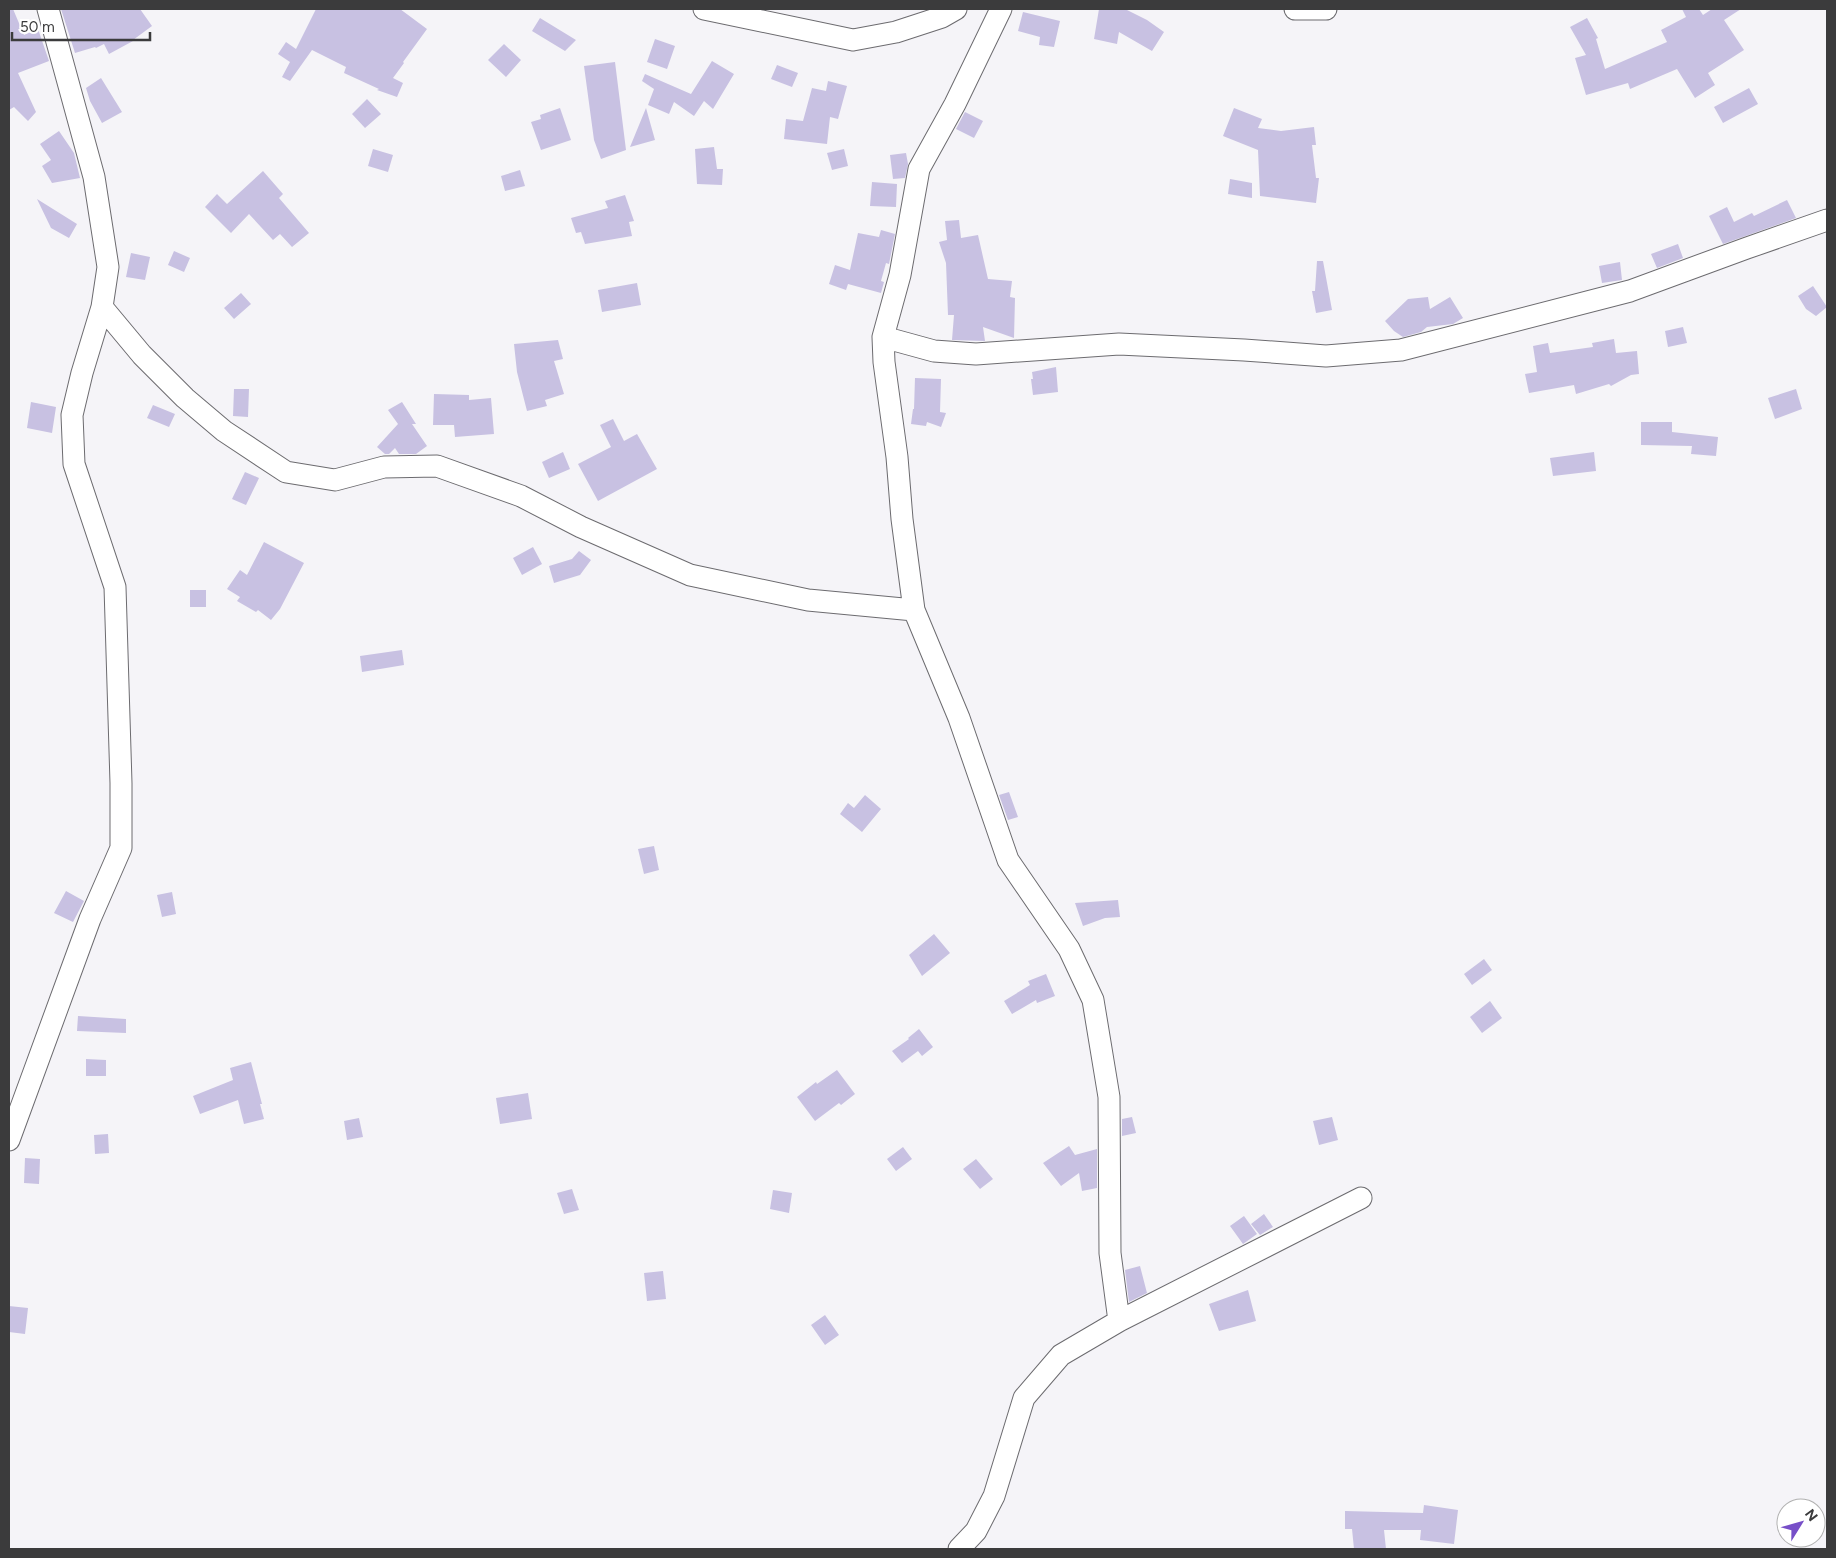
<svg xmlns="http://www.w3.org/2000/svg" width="1836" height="1558" viewBox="0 0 1836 1558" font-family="Figtree,sans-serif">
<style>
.building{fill:#c8c1e2}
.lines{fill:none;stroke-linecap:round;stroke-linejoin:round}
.minor-casing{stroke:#6c6b6f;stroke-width:23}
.minor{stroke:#fff;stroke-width:21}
</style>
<rect width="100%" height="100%" fill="#f5f4f8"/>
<path class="building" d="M 9,9 L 13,9 L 24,35 L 38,29 L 49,61 L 18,73 L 36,112 L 28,121 L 14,107 L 9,110 Z
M 61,9 L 140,9 L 152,26 L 133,40 L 133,41 L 109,54 L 104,44 L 96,48 L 95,47 L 75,53 Z
M 316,9 L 400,9 L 427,29 L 403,62 L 404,63 L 393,78 L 403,83 L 397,97 L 377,90 L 379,89 L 344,73 L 346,67 L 312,50 L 290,81 L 282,77 L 290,62 L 278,54 L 286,42 L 296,49 Z
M 1099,9 L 1125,9 L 1147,20 L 1164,32 L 1152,51 L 1119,32 L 1117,44 L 1094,39 Z
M 1682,9 L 1699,9 L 1703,15 L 1712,9 L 1741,9 L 1724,20 L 1744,50 L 1708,73 L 1715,85 L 1695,98 L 1677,69 L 1630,89 L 1628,83 L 1586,95 L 1575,58 L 1586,55 L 1570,27 L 1587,18 L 1598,38 L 1596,39 L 1605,69 L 1667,42 L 1661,30 L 1686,17 Z
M 1023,12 L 1060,21 L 1054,47 L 1039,45 L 1040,37 L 1018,31 Z
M 540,18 L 576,40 L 565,51 L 532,31 Z
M 655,39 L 675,46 L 667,69 L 647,62 Z
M 504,44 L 521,60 L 506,77 L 488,60 Z
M 712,61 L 734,74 L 713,109 L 704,101 L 694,116 L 674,102 L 669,114 L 648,105 L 654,89 L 642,81 L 645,74 L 691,94 Z
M 615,62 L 626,150 L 601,159 L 594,140 L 584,66 Z
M 777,65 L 798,73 L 792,87 L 771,79 Z
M 101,78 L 122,112 L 102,123 L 90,101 L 86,88 Z
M 828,81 L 847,86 L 838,119 L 830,117 L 827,144 L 784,139 L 786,119 L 803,121 L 812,88 L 826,91 Z
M 1749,88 L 1758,104 L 1723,123 L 1714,107 Z
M 367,99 L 381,114 L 365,128 L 352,114 Z
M 560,108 L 571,140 L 541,150 L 531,122 L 541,119 L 540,115 Z
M 646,108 L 655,140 L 630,147 Z
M 1234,108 L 1262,119 L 1258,128 L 1281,131 L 1314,127 L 1316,145 L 1312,145 L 1316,178 L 1319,178 L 1316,203 L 1260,196 L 1258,150 L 1223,136 Z
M 965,112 L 983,121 L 974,138 L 956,129 Z
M 59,131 L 74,153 L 80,178 L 52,183 L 42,166 L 51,160 L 40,144 Z
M 714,147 L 717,169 L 723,169 L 722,185 L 697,184 L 695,149 Z
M 373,149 L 393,155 L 388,172 L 368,166 Z
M 844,149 L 848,166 L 832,170 L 827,153 Z
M 906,153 L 908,164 L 905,178 L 893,179 L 890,155 Z
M 520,170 L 525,186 L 505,191 L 501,176 Z
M 263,171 L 283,194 L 279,198 L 309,233 L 292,247 L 280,234 L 273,240 L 249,214 L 231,233 L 205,207 L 217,194 L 227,204 Z
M 1230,179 L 1252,183 L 1252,198 L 1228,194 Z
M 872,182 L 897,184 L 896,207 L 870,206 Z
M 625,195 L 634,221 L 629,222 L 632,236 L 585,244 L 581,232 L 576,233 L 571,218 L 608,208 L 605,201 Z
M 37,199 L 77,224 L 69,238 L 51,228 Z
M 1787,200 L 1796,218 L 1723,244 L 1709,216 L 1727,207 L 1734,222 L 1752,213 L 1754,216 Z
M 959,220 L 961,238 L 978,235 L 988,279 L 1012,281 L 1010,297 L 1015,298 L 1014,338 L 983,327 L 985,341 L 952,340 L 954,315 L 948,315 L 946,263 L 939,242 L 947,240 L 945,221 Z
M 881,230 L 895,234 L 889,264 L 886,263 L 881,281 L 884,282 L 881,293 L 848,284 L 846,290 L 829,284 L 835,265 L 850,270 L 858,233 L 879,237 Z
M 1678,244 L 1683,258 L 1657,268 L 1651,254 Z
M 174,251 L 190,258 L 184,272 L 168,265 Z
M 131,253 L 150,257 L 145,280 L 126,277 Z
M 1317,261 L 1323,261 L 1332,310 L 1316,313 L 1312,291 L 1315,291 Z
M 1620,262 L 1622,280 L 1602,283 L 1599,266 Z
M 637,283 L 641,305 L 602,312 L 598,290 Z
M 1813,286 L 1827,307 L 1816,316 L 1806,309 L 1798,296 Z
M 241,293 L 251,304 L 234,319 L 224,308 Z
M 1428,297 L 1430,309 L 1450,297 L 1463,318 L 1453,324 L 1427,327 L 1421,332 L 1403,337 L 1394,331 L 1385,321 L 1408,299 Z
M 1683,327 L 1687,343 L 1668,347 L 1665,331 Z
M 1614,339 L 1616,353 L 1637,351 L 1639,374 L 1631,375 L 1611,386 L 1609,384 L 1576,394 L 1574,385 L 1529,393 L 1525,374 L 1537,372 L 1533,346 L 1548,343 L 1550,353 L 1593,347 L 1592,343 Z
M 558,340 L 563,359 L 554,361 L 564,394 L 545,400 L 547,406 L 527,411 L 517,372 L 514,344 Z
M 1056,367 L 1058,392 L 1033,395 L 1031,379 L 1033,379 L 1032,372 Z
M 915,378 L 941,379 L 940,412 L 946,413 L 941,427 L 927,422 L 926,426 L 911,424 L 913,409 L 914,409 Z
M 234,389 L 249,389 L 248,417 L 233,416 Z
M 1796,389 L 1802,409 L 1775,419 L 1768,398 Z
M 434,394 L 469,395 L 469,400 L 491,398 L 494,434 L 455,437 L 454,425 L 433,425 Z
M 31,402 L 56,407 L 52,433 L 27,428 Z
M 402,402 L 416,424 L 412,424 L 427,446 L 416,454 L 399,454 L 395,448 L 389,454 L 385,454 L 377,447 L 398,424 L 388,410 Z
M 153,405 L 175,414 L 169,427 L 147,418 Z
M 613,419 L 624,441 L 637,434 L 657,469 L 598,501 L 578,464 L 611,447 L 600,425 Z
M 1641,422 L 1672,422 L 1672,432 L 1718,437 L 1716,456 L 1691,454 L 1692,446 L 1641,445 Z
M 563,452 L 570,469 L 549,478 L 542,462 Z
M 1594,452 L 1596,471 L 1553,476 L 1550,458 Z
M 245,472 L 259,478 L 246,505 L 232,499 Z
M 264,542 L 304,563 L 280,609 L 271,620 L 258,610 L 256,612 L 237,601 L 240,597 L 227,589 L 240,570 L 247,575 Z
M 533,547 L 542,564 L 522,575 L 513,558 Z
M 579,551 L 591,560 L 580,575 L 554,583 L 549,566 L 572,559 Z
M 190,590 L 206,590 L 206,607 L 190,607 Z
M 402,650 L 404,665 L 362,672 L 360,656 Z
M 1009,792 L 1018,817 L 1008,820 L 999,795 Z
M 865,795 L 881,809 L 862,832 L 840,814 L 848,803 L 854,808 Z
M 654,846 L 659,870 L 644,874 L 638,849 Z
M 66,891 L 84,901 L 73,922 L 54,913 Z
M 172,892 L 176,914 L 162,917 L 157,895 Z
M 1118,900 L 1120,917 L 1105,918 L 1083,926 L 1075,903 Z
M 934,934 L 950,953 L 922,976 L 909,955 Z
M 1484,959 L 1492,970 L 1472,985 L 1464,974 Z
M 1046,974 L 1055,996 L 1037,1003 L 1036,1000 L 1012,1014 L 1004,1001 L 1030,985 L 1028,981 Z
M 1490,1001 L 1502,1018 L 1482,1033 L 1470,1017 Z
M 78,1016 L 126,1019 L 126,1033 L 77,1031 Z
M 919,1029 L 933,1047 L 922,1056 L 918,1051 L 902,1063 L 892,1051 L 909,1039 L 908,1038 Z
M 86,1059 L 106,1060 L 106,1076 L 86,1076 Z
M 251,1062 L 262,1104 L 260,1104 L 264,1119 L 244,1124 L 238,1100 L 200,1114 L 193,1096 L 233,1080 L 230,1068 Z
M 837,1070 L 855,1094 L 841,1105 L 839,1103 L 815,1121 L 797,1097 L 816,1082 L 817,1084 Z
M 528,1093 L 532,1119 L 500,1124 L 496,1098 Z
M 1132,1117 L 1136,1133 L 1122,1136 L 1122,1119 Z
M 1332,1117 L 1338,1140 L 1319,1145 L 1313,1121 Z
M 359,1118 L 363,1137 L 347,1140 L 344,1121 Z
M 108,1134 L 109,1153 L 95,1154 L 94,1135 Z
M 1069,1146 L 1075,1155 L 1097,1149 L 1097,1188 L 1082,1191 L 1079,1173 L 1061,1186 L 1043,1163 Z
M 903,1147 L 912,1159 L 896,1171 L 887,1159 Z
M 25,1158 L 40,1159 L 39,1184 L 24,1183 Z
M 976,1159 L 993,1179 L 980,1189 L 963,1169 Z
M 572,1189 L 579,1210 L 564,1214 L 557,1193 Z
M 773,1190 L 792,1193 L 789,1213 L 770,1209 Z
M 1264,1214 L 1273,1227 L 1260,1235 L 1251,1224 Z
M 1244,1216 L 1257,1234 L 1243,1244 L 1230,1226 Z
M 1140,1266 L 1147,1293 L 1129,1302 L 1125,1270 Z
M 663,1271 L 666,1299 L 647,1301 L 644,1273 Z
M 1248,1290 L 1256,1321 L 1219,1331 L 1209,1304 Z
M 9,1306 L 28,1308 L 25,1334 L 9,1332 Z
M 825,1315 L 839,1335 L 825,1345 L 811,1325 Z
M 1424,1505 L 1458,1510 L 1454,1544 L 1420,1540 L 1421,1530 L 1384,1530 L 1386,1549 L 1354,1549 L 1352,1529 L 1345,1529 L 1345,1511 L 1423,1513 Z"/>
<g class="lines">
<defs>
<path id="minor" d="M 704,9 L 853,40 L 896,32 L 942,17 L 956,9
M 1001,9 L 955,104 L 919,169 L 900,275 L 883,337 L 884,362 L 897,457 L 902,519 L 914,610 L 959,718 L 1008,860 L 1069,949 L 1093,1000 L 1109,1097 L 1110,1253 L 1119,1321
M 1295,9 L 1326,9
M 102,307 L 142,355 L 185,398 L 224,431 L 286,472 L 335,480 L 384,467 L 437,466 L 521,496 L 581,527 L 690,575 L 808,600 L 914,610
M 883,337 L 934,351 L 976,354 L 1119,344 L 1244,350 L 1326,356 L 1401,350 L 1630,291 L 1747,248 L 1827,220
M 9,1140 L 90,919 L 121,848 L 121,783 L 115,587 L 74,464 L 72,415 L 82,373 L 102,307 L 108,267 L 94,177 L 48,9
M 959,1549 L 976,1531 L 994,1496 L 1024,1398 L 1061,1355 L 1119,1321 L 1361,1198"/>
</defs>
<use href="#minor" class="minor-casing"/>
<use href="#minor" class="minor"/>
</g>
<rect width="1836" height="1558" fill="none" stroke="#3b3b3c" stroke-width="20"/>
<g transform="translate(1801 1523) rotate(53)"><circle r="24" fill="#ffffff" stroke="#b1b1b1"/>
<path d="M0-4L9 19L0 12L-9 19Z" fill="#774fc8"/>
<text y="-8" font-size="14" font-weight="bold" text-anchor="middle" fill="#3b3b3c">N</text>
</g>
<path d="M12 32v8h138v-8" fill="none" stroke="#3b3b3c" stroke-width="2.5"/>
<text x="20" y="32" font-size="15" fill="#3b3b3c" stroke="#ffffff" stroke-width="4" paint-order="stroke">50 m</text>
</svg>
